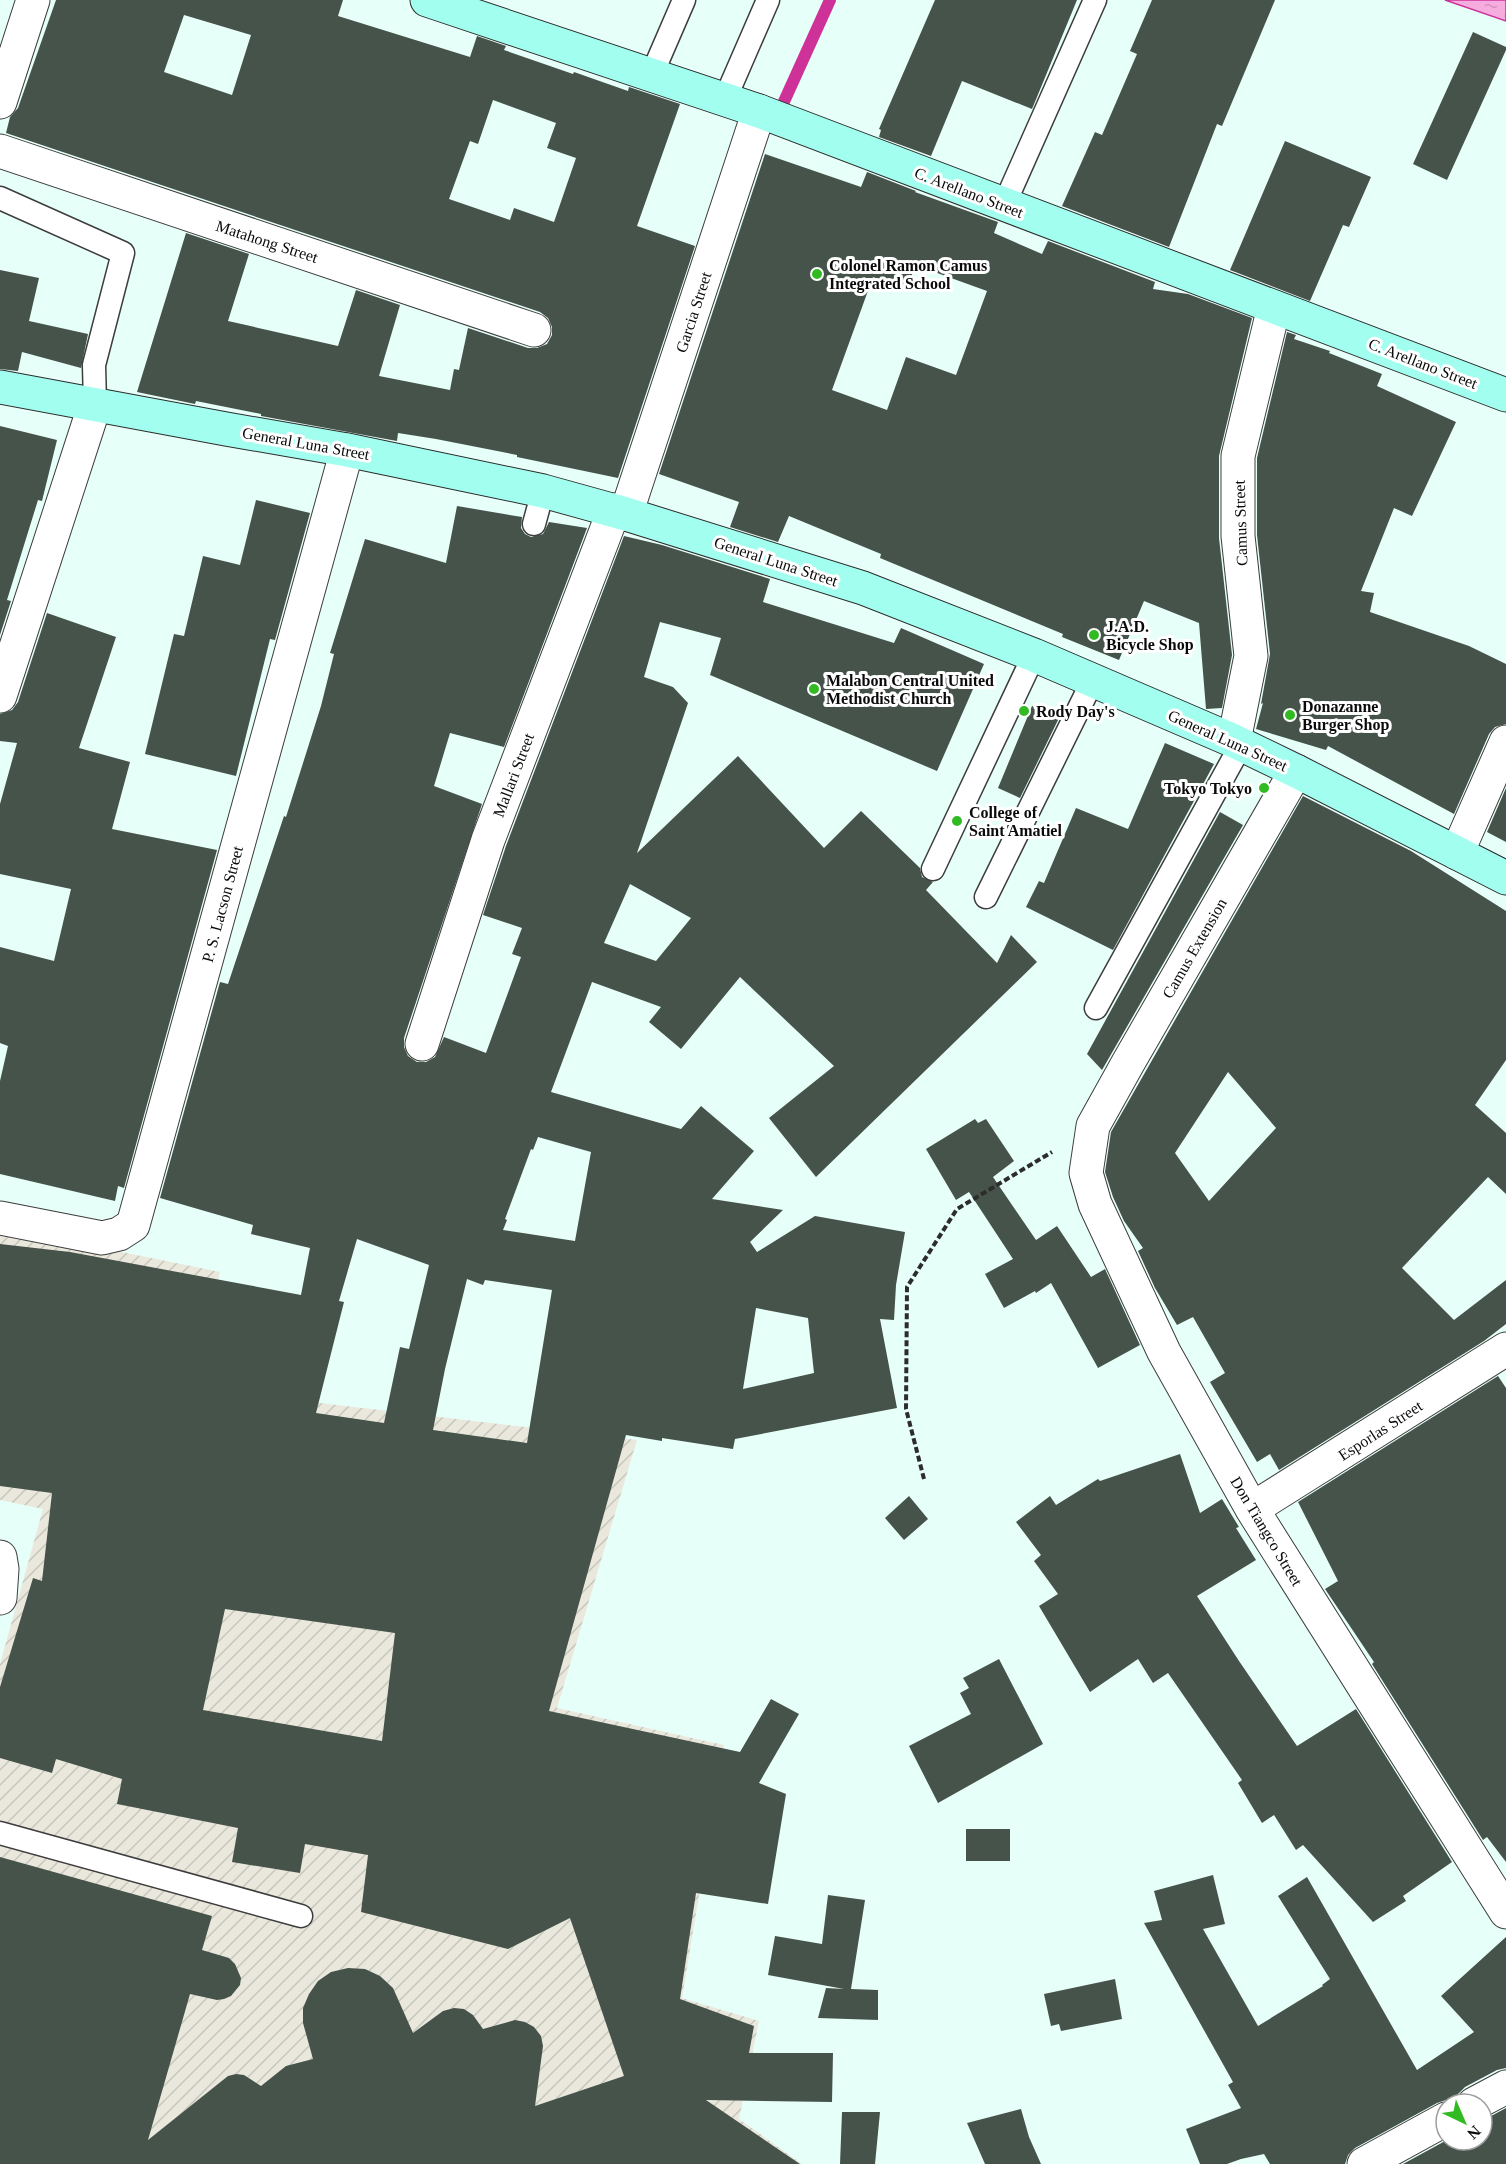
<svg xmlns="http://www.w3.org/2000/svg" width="1506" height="2164" viewBox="0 0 1506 2164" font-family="Georgia,serif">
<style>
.industrial{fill:url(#industrial-furrows)}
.water{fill:url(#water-ripples);stroke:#ce3298;stroke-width:1.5}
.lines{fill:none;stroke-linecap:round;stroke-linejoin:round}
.stream{stroke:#ce3298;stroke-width:12}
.building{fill:#46534b;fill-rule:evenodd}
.service-casing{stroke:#3d3d3d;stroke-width:25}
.pedestrian-casing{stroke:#3d3d3d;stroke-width:35}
.minor-casing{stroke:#3d3d3d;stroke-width:35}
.secondary-casing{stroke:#2c2c2c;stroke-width:35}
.path{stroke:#2c2c2c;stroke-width:4;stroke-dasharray:6 3;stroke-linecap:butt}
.service{stroke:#fff;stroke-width:22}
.pedestrian{stroke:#fff;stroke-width:33}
.minor{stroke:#fff;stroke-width:33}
.secondary{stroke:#a2fff0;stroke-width:33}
.poi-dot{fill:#31ba22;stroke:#fff;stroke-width:2}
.labels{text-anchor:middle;stroke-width:6;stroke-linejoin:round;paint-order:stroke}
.street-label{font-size:16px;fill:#0a0a0a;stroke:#fff}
.poi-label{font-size:16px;font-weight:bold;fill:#0a0a0a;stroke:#fff;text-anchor:start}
</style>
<defs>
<pattern id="industrial-furrows" width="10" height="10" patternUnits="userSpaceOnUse" patternTransform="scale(1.5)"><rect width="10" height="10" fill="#eae8dd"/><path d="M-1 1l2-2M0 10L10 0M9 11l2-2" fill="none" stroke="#c7c6bc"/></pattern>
<pattern id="water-ripples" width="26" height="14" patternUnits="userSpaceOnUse" patternTransform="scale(1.5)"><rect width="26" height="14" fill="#f6acde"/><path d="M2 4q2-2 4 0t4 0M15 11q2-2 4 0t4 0" fill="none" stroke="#d293bd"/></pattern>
</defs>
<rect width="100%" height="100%" fill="#e7fff9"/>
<path class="industrial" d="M 0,1234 L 68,1241 L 220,1272 L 191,1388 L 637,1440 L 557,1708 L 724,1745 L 682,1998 L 759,2021 L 739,2119 L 802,2164 L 0,2164 L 0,1664 L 43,1509 L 0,1500 Z"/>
<path class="water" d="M 1445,0 L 1506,0 L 1506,21 Z"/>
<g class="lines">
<path class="stream" d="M 777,117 L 830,0"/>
</g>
<path class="building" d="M 56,0 L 343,0 L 338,16 L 470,57 L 477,36 L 506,46 L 504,50 L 573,74 L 574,72 L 628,91 L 629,87 L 680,104 L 637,226 L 695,246 L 618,478 L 517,457 L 517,455 L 436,439 L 398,433 L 397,441 L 261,416 L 261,414 L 196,401 L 195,404 L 137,392 L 186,233 L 249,254 L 228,321 L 338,346 L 356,290 L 400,305 L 379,376 L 450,390 L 454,369 L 459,370 L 468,328 L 528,348 L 537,348 L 547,344 L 552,335 L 552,327 L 548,318 L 540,312 L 6,133 L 10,117 L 18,108 ZM 184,15 L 251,35 L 232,95 L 164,72 ZM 493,100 L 556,123 L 547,148 L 576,158 L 554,222 L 514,208 L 510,220 L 449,199 L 470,141 L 478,144 Z
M 935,0 L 1077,0 L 1032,109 L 962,81 L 931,156 L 879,137 L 881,130 L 879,129 Z
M 1152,0 L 1275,0 L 1222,126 L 1217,124 L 1169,247 L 1062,206 L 1095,132 L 1102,135 L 1137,54 L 1130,51 Z
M 1473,32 L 1506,47 L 1506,50 L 1447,180 L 1413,164 Z
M 1285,141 L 1371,177 L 1349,227 L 1343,225 L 1310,301 L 1230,270 Z
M 765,154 L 861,187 L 867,172 L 916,191 L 915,192 L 998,222 L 994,233 L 1042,254 L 1048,241 L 1155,282 L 1153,289 L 1188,294 L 1252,318 L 1219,456 L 1219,538 L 1232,655 L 1222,708 L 1206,709 L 1199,623 L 1144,601 L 1119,660 L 1062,637 L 1063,634 L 880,558 L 881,554 L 789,516 L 778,542 L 730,527 L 739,502 L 659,474 ZM 915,265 L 987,291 L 956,375 L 906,357 L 887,410 L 832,390 L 873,277 L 907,290 Z
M 0,270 L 39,278 L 29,321 L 88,334 L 81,368 L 22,352 L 18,371 L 0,369 Z
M 1287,332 L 1296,335 L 1294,339 L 1330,351 L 1329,353 L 1382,374 L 1377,386 L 1456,422 L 1412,516 L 1394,508 L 1361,591 L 1374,593 L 1370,612 L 1469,646 L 1506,664 L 1506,724 L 1495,727 L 1489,734 L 1454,814 L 1328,746 L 1326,750 L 1256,729 L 1263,703 L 1261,704 L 1270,654 L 1257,535 L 1257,458 Z
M 0,426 L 57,440 L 42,501 L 38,500 L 7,600 L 11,601 L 0,635 Z
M 256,500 L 310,513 L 275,640 L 270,639 L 236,776 L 145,754 L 174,634 L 184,636 L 203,556 L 240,565 Z
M 457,506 L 522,517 L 521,528 L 525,534 L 531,537 L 543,534 L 549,522 L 587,528 L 504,747 L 450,733 L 434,786 L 482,804 L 404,1038 L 404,1047 L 408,1056 L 417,1062 L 426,1062 L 435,1057 L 444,1037 L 486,1053 L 521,957 L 512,954 L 522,928 L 483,915 L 506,846 L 624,536 L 662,545 L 770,579 L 763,602 L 894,643 L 901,628 L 984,664 L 937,771 L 710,675 L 721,638 L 660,622 L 644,677 L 673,687 L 688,703 L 637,853 L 738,756 L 824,848 L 861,811 L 920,868 L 922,877 L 933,882 L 926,890 L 997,963 L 1011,935 L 1037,962 L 816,1177 L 769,1118 L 834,1066 L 740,977 L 681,1049 L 649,1022 L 661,1007 L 592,982 L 551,1092 L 681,1129 L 701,1106 L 754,1151 L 712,1199 L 783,1210 L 750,1242 L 757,1252 L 815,1216 L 905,1232 L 896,1285 L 894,1320 L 880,1319 L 897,1408 L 735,1439 L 733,1449 L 662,1438 L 662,1441 L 626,1435 L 549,1711 L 740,1752 L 771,1699 L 799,1714 L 759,1783 L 786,1794 L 768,1904 L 696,1893 L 680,1999 L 754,2026 L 749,2053 L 833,2053 L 832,2102 L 706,2100 L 800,2164 L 0,2164 L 0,1857 L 212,1916 L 202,1950 L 229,1958 L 235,1964 L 241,1978 L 240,1985 L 231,1996 L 224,1999 L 217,2000 L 190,1994 L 148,2140 L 228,2076 L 236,2074 L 244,2075 L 261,2086 L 286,2066 L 313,2059 L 303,2023 L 303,2008 L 309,1994 L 318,1981 L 331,1972 L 348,1968 L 365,1969 L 380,1976 L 393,1988 L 413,2033 L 443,2011 L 454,2008 L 464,2009 L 473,2015 L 483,2029 L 515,2020 L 525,2022 L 534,2027 L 541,2036 L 543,2046 L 535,2106 L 624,2076 L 570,1918 L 508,1949 L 361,1912 L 368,1855 L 305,1844 L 300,1873 L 232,1862 L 238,1828 L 117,1804 L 122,1779 L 56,1759 L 52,1773 L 0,1758 L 0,1687 L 33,1578 L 42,1581 L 52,1493 L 0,1486 L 0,1244 L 70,1252 L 301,1295 L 310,1248 L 251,1234 L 253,1225 L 160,1198 L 220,982 L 228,984 L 284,816 L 286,817 L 321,706 L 334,654 L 330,653 L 365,539 L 446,563 ZM 630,884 L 691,918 L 656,961 L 604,943 ZM 538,1137 L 591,1152 L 575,1241 L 503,1230 L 507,1220 L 505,1219 L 531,1149 L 533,1150 ZM 357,1239 L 429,1265 L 409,1349 L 400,1347 L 384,1423 L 316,1413 L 344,1302 L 339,1301 ZM 467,1279 L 483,1285 L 485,1280 L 552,1290 L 527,1443 L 433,1430 L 445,1369 ZM 756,1308 L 808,1318 L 814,1373 L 743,1389 ZM 225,1609 L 395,1633 L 382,1741 L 203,1710 Z
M 47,613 L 116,637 L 79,748 L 130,762 L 112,829 L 217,850 L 124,1188 L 118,1186 L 115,1201 L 0,1174 L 0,1081 L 8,1046 L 0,1043 L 0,947 L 54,961 L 71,889 L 0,874 L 0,804 L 17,743 L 0,741 L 0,714 L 12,710 L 18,702 Z
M 1032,706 L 1059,718 L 1020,798 L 998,788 Z
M 1165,743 L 1214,764 L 1113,950 L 1026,907 L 1039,881 L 1044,883 L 1076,808 L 1128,829 Z
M 1506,788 L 1506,842 L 1487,832 Z
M 1303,796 L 1411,851 L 1506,911 L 1506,1060 L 1475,1105 L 1506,1133 L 1506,1194 L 1488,1177 L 1402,1268 L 1454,1320 L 1506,1280 L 1506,1324 L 1484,1341 L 1279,1470 L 1270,1454 L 1257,1462 L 1210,1382 L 1225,1373 L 1193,1317 L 1177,1325 L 1155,1288 L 1138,1251 L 1143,1248 L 1124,1221 L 1113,1197 L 1105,1172 L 1111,1132 ZM 1228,1072 L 1276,1128 L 1209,1201 L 1175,1153 Z
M 1220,812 L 1243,825 L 1102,1070 L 1087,1054 Z
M 975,1119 L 978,1123 L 986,1119 L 1014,1161 L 993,1177 L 1036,1240 L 1057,1226 L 1091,1277 L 1105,1269 L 1140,1345 L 1098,1368 L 1051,1283 L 1036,1293 L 1035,1291 L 1004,1308 L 985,1274 L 1013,1259 L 969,1192 L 956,1200 L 926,1149 Z
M 1498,1376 L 1506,1388 L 1506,1862 L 1487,1837 L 1483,1840 L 1372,1664 L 1374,1662 L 1325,1589 L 1338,1581 L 1298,1502 Z
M 1180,1454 L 1200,1513 L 1222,1499 L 1239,1527 L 1236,1528 L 1256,1560 L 1197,1596 L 1239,1661 L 1297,1746 L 1356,1709 L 1452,1862 L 1403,1896 L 1406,1901 L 1373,1922 L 1303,1845 L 1296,1850 L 1274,1815 L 1262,1823 L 1238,1783 L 1242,1780 L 1168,1673 L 1153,1683 L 1138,1659 L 1090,1692 L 1039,1606 L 1058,1594 L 1034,1561 L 1041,1555 L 1016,1522 L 1050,1496 L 1056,1505 L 1098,1479 L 1100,1481 Z
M 909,1496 L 928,1519 L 904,1540 L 885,1518 Z
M 999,1659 L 1043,1744 L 938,1803 L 909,1746 L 971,1714 L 960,1693 L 969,1688 L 963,1678 Z
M 966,1829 L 1010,1829 L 1010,1861 L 966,1861 Z
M 1213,1875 L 1225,1924 L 1203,1929 L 1258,2026 L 1323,1986 L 1322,1985 L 1330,1979 L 1278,1896 L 1307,1877 L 1417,2070 L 1474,2032 L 1441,1996 L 1506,1937 L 1506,2068 L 1497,2070 L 1465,2087 L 1458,2094 L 1455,2103 L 1446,2100 L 1437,2103 L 1355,2148 L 1348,2155 L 1345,2164 L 1270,2164 L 1264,2154 L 1241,2159 L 1227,2164 L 1200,2164 L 1186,2129 L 1241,2108 L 1228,2085 L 1233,2082 L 1144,1923 L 1162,1920 L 1154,1891 Z
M 828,1895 L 865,1900 L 851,1989 L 878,1990 L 878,2020 L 818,2018 L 826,1988 L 844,1989 L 768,1975 L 775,1936 L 822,1944 Z
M 1115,1979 L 1122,2019 L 1061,2031 L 1059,2024 L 1051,2026 L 1044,1994 Z
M 1506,2108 L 1506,2164 L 1403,2164 L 1447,2140 L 1482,2140 L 1482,2121 Z
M 1021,2109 L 1029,2137 L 1041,2164 L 985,2164 L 967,2123 Z
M 842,2112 L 880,2112 L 875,2164 L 840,2164 Z"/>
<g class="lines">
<defs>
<path id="service" d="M 652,74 L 684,0
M 725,99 L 768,0
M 0,198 L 123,253 L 94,365 L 95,404
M 1004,205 L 1095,0
M 534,524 L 543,491
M 933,869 L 1034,655
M 986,897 L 1093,680
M 1096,1008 L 1241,745
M 0,1833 L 301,1916"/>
<path id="pedestrian" d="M 626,514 L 759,111
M 422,1044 L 488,840 L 614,510"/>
<path id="minor" d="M 0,102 L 33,0
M 0,151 L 534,330
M 0,696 L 95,404
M 1234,741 L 1251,656 L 1238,536 L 1238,456 L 1274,307
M 1296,771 L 1128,1063 L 1093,1126 L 1086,1173 L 1095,1204 L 1164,1352 L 1252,1509 L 1506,1912
M 1457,853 L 1506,742
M 0,1218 L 102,1238 L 119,1234 L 133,1225 L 347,450
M 1252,1509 L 1506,1349
M 0,1557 L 2,1569 L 0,1598
M 1474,2104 L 1506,2087
M 1364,2164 L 1446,2119"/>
<path id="secondary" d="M 427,0 L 759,111 L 1506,395
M 0,387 L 226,429 L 347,450 L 543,491 L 626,514 L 863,588 L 1034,655 L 1234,741 L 1296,771 L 1506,878"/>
</defs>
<use href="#service" class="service-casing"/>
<use href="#pedestrian" class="pedestrian-casing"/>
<use href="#minor" class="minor-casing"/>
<use href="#secondary" class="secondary-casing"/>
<path class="path" d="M 924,1479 L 906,1409 L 907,1287 L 957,1209 L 1052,1152"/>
<use href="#service" class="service"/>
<use href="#pedestrian" class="pedestrian"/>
<use href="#minor" class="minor"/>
<use href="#secondary" class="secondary"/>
</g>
<g class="poi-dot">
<circle cx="817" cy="274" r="6"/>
<circle cx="1094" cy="635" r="6"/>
<circle cx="814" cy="689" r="6"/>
<circle cx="1024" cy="711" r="6"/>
<circle cx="1290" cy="715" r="6"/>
<circle cx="1264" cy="788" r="6"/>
<circle cx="957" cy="821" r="6"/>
</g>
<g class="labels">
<g class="street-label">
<text transform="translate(969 192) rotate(21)" y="6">C. Arellano Street</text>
<text transform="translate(267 241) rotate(18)" y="6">Matahong Street</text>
<text transform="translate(693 312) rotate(-72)" y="6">Garcia Street</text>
<text transform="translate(1423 363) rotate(21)" y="6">C. Arellano Street</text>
<text transform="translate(306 443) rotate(10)" y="6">General Luna Street</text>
<text transform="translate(1240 523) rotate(-92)" y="6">Camus Street</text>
<text transform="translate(776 561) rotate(18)" y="6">General Luna Street</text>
<text transform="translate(1228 740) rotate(24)" y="6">General Luna Street</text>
<text transform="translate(513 775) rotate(-69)" y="6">Mallari Street</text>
<text transform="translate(222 904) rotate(-75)" y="6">P. S. Lacson Street</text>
<text transform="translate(1194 948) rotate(-60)" y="6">Camus Extension</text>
<text transform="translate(1380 1430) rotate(-33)" y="6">Esporlas Street</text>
<text transform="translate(1267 1531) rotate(59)" y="6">Don Tiangco Street</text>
</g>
<g class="poi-label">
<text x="829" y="271">Colonel Ramon Camus<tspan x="829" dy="18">Integrated School</tspan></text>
<text x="1106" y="632">J.A.D.<tspan x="1106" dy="18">Bicycle Shop</tspan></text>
<text x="826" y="686">Malabon Central United<tspan x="826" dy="18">Methodist Church</tspan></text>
<text x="1302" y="712">Donazanne<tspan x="1302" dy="18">Burger Shop</tspan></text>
<text x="1036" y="717">Rody Day's</text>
<text x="1252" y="794" text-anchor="end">Tokyo Tokyo</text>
<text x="969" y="818">College of<tspan x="969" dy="18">Saint Amatiel</tspan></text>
</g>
</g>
<g transform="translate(1464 2122) rotate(136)"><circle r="28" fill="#ffffff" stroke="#9d9d9d" stroke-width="1.5"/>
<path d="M0-4.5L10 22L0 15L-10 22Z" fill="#31ba22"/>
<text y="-9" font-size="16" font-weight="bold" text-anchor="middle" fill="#0a0a0a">N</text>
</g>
</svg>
